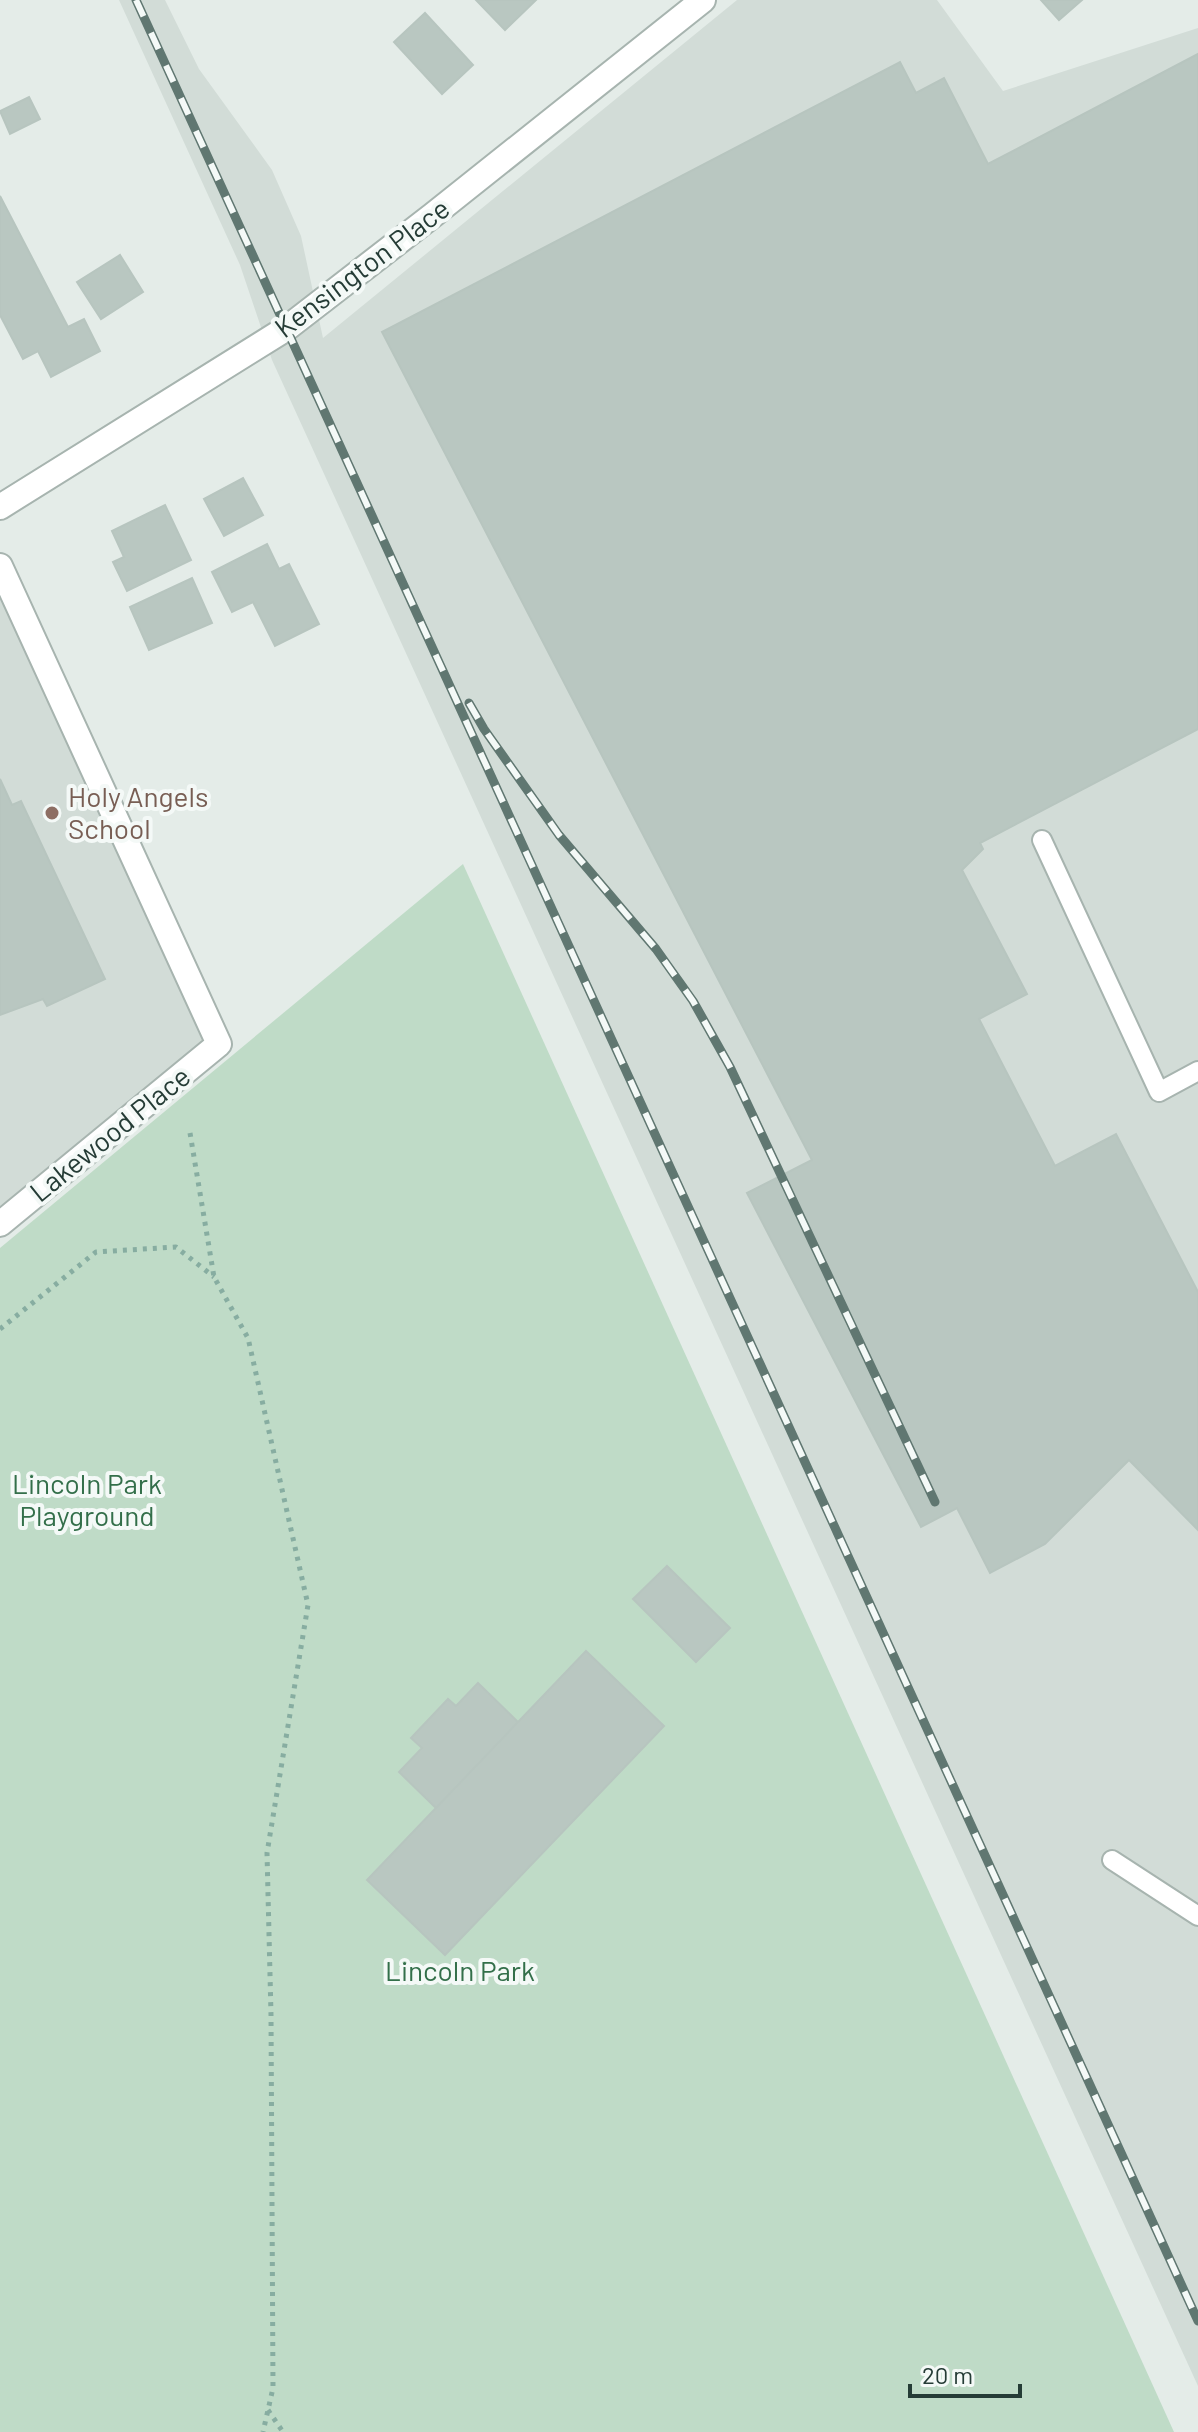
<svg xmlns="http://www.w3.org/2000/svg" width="1198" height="2432" viewBox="0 0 1198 2432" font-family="Barlow,sans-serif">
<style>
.built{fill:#d2dcd7}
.green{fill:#bfdbc7}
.building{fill:#b9c7c1;stroke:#b7c5bf;stroke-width:2}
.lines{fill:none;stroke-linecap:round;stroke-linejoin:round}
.service-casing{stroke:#a7b4af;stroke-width:22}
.minor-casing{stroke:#a7b4af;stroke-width:28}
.path{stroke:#87ada1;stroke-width:5;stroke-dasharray:4 6;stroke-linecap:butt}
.service{stroke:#fff;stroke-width:18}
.minor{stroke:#fff;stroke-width:24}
.rail-casing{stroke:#607771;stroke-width:9}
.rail{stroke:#f4f9f7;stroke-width:6;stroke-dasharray:18;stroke-linecap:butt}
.education-dot{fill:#8d6e63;stroke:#f4f9f7;stroke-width:3}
.labels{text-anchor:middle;stroke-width:8;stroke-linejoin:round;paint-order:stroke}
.street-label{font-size:28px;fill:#253c36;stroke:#f4f9f7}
.education-label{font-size:28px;fill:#785e54;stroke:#f4f9f7;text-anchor:start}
.park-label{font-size:28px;fill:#336f4a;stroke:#f4f9f7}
</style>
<rect width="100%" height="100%" fill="#e4ece8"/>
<path class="built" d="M 119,0 L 165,0 L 199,69 L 272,170 L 301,236 L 323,338 L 737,0 L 937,0 L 1003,91 L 1198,28 L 1198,2386 L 272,360 L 240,265 Z
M 0,585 L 208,1042 L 0,1211 Z"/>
<path class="green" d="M 463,864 L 1174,2432 L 0,2432 L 0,1248 Z"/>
<path class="building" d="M 476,0 L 536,0 L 505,30 Z
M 1041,0 L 1082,0 L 1059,20 Z
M 425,13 L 473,65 L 442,94 L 394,42 Z
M 1198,54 L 1198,729 L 980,843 L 983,849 L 962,870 L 1027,994 L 979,1019 L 1055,1166 L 1116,1134 L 1198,1292 L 1198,1530 L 1129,1460 L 1045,1544 L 990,1573 L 957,1508 L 921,1527 L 747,1193 L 812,1160 L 382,332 L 900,62 L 916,93 L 944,78 L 988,164 Z
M 29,97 L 40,119 L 10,134 L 0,111 Z
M 0,196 L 68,327 L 84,319 L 100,351 L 51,377 L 38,351 L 23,359 L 0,315 Z
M 120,255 L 143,292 L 101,319 L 77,282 Z
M 243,478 L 263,515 L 224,536 L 204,499 Z
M 165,505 L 191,560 L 127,591 L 113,562 L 124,557 L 112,531 Z
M 267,544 L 279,569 L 289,564 L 319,624 L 275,646 L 253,602 L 232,612 L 212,572 Z
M 192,578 L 212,623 L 149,650 L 130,607 Z
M 0,779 L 12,805 L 21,801 L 105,979 L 47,1006 L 43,999 L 0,1015 Z
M 667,1566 L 730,1628 L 696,1662 L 633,1599 Z
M 586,1651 L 664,1726 L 445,1955 L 367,1880 Z
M 478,1683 L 518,1722 L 436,1808 L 399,1772 L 422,1748 L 411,1738 L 448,1699 L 456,1706 Z"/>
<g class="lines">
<defs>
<path id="service" d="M 1042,840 L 1159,1092 L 1198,1071
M 1112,1860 L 1198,1916"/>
<path id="minor" d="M 0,507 L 287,328 L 433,215 L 703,0
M 0,566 L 219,1044 L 0,1224"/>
</defs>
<use href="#service" class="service-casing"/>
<use href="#minor" class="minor-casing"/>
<path class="path" d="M 190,1133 L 214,1277 L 248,1338 L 308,1605 L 267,1853 L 271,2015 L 273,2388 L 263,2432
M 0,1329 L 96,1252 L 176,1247 L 214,1277
M 268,2410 L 283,2432"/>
<use href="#service" class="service"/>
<use href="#minor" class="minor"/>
<defs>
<path id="rail" d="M 136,0 L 1198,2321
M 469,703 L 484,729 L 559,835 L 656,949 L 693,1001 L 730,1067 L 935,1502"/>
</defs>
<use href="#rail" class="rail-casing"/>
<use href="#rail" class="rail"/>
</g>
<circle class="education-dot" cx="52" cy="813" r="8"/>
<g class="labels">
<g class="street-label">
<text transform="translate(362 268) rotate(-37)" y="10">Kensington Place</text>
<text transform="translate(110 1134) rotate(-39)" y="10">Lakewood Place</text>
</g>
<g class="education-label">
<text x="68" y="807">Holy Angels<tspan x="68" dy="32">School</tspan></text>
</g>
<g class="park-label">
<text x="87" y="1494">Lincoln Park<tspan x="87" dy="32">Playground</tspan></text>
<text x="460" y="1981">Lincoln Park</text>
</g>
</g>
<path d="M910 2384v12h110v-12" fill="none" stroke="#253c36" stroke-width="4"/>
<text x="922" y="2384" font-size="24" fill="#253c36" stroke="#f4f9f7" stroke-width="6" paint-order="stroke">20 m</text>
</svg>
